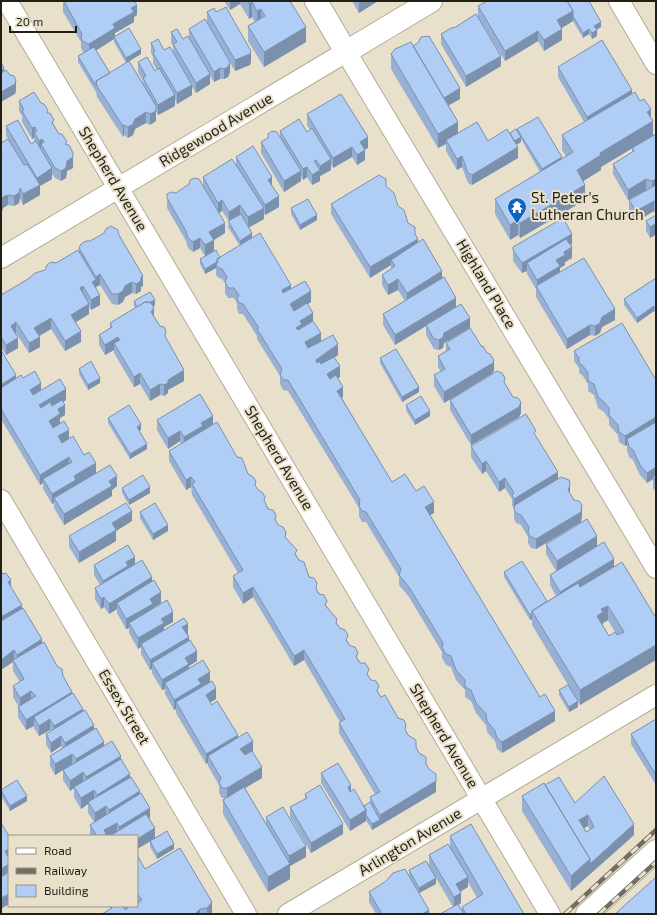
<svg xmlns="http://www.w3.org/2000/svg" width="657" height="915" viewBox="0 0 657 915" font-family="'Exo 2',sans-serif">
<style>
.lines{fill:none;stroke-linecap:round;stroke-linejoin:round}
.minor-casing{stroke:#b2ab96;stroke-width:22}
.tertiary-casing{stroke:#b2ab96;stroke-width:24}
.secondary-casing{stroke:#b2ab96;stroke-width:24}
.minor{stroke:#fff;stroke-width:20}
.tertiary{stroke:#fff;stroke-width:22}
.secondary{stroke:#fff;stroke-width:22}
.rail-casing{stroke:#736d60;stroke-width:4.5}
.rail{stroke:#e9e0cb;stroke-width:3;stroke-dasharray:9;stroke-linecap:butt}
.wall{fill:#97b0d4;fill-rule:evenodd}
.shaded-wall{fill:#7b90ac}
.building{fill:#b0cdf6;stroke:#7b90ac;fill-rule:evenodd}
.labels{text-anchor:middle;stroke-width:4;stroke-linejoin:round;paint-order:stroke}
.street-label{font-size:15px;fill:#221f17;stroke:#e9e0cb}
.poi-label{font-size:15px;fill:#221f17;stroke:#e9e0cb;text-anchor:start}
</style>
<rect width="100%" height="100%" fill="#e9e0cb"/>
<g class="lines">
<defs>
<path id="minor" d="M 7,1 L 550,914
M 619,1 L 656,64
M 1,258 L 346,52 L 656,568
M 1,500 L 246,914
M 288,914 L 656,695"/>
<path id="tertiary" d="M 587,914 L 656,851"/>
<path id="secondary" d="M 316,1 L 346,52 L 431,1"/>
</defs>
<use href="#minor" class="minor-casing"/>
<use href="#tertiary" class="tertiary-casing"/>
<use href="#secondary" class="secondary-casing"/>
<use href="#minor" class="minor"/>
<use href="#tertiary" class="tertiary"/>
<use href="#secondary" class="secondary"/>
<defs>
<path id="rail" d="M 565,914 L 656,830
M 599,914 L 656,862"/>
</defs>
<use href="#rail" class="rail-casing"/>
<use href="#rail" class="rail"/>
</g>
<path class="wall" d="M 63,1 L 134,1 L 137,15 L 134,17 L 134,22 L 115,33 L 115,36 L 141,54 L 129,61 L 143,83 L 143,81 L 138,72 L 138,62 L 155,71 L 157,70 L 153,63 L 153,57 L 151,53 L 151,43 L 164,50 L 173,52 L 173,46 L 171,42 L 171,32 L 183,39 L 189,37 L 189,29 L 207,22 L 207,12 L 251,61 L 250,65 L 235,71 L 230,63 L 230,72 L 228,77 L 224,79 L 220,79 L 214,82 L 210,76 L 210,84 L 196,93 L 192,87 L 192,95 L 177,104 L 175,99 L 175,106 L 158,115 L 156,111 L 156,121 L 150,125 L 146,123 L 140,126 L 135,129 L 133,135 L 128,138 L 124,135 L 123,137 L 97,97 L 96,92 L 78,62 L 78,56 L 84,53 L 81,48 L 81,42 L 63,12 ZM 114,39 L 114,42 L 126,63 L 110,73 L 96,50 Z
M 224,1 L 290,1 L 306,42 L 264,67 L 248,41 L 248,26 L 255,22 L 252,17 L 249,19 L 240,4 L 230,10 Z
M 352,1 L 378,1 L 359,13 Z
M 589,1 L 601,27 L 597,30 L 597,36 L 592,39 L 589,34 L 583,38 L 573,21 L 561,28 L 562,40 L 544,51 L 538,41 L 505,61 L 478,17 L 478,6 Z
M 454,28 L 501,66 L 466,87 L 441,44 L 441,34 Z
M 413,46 L 460,99 L 449,105 L 458,133 L 488,141 L 510,133 L 517,131 L 517,129 L 562,159 L 566,156 L 562,150 L 562,135 L 584,122 L 558,77 L 558,67 L 632,93 L 651,118 L 653,136 L 656,134 L 656,214 L 654,211 L 636,222 L 629,211 L 629,200 L 647,190 L 646,190 L 628,200 L 613,174 L 613,164 L 632,152 L 632,148 L 601,167 L 601,170 L 583,181 L 585,200 L 520,238 L 518,235 L 510,240 L 495,214 L 495,199 L 540,172 L 521,139 L 521,142 L 516,145 L 518,158 L 472,185 L 468,183 L 462,167 L 457,170 L 446,151 L 446,144 L 438,148 L 391,69 L 391,54 Z
M 19,101 L 41,103 L 48,113 L 59,134 L 67,145 L 73,163 L 73,168 L 67,171 L 66,178 L 61,181 L 55,178 L 52,174 L 52,179 L 40,186 L 40,195 L 23,205 L 20,198 L 19,203 L 14,206 L 8,205 L 3,208 L 1,214 L 1,143 L 8,139 L 6,136 L 6,126 L 31,144 L 34,142 L 34,138 L 32,139 L 22,122 L 22,116 L 19,111 Z
M 307,114 L 368,148 L 365,149 L 365,160 L 357,165 L 352,157 L 333,168 L 331,164 L 331,170 L 320,176 L 320,181 L 312,185 L 307,177 L 303,180 L 301,176 L 301,181 L 284,192 L 261,153 L 261,142 L 280,136 L 280,131 L 307,132 L 310,130 L 307,125 Z
M 236,157 L 272,185 L 279,207 L 265,215 L 264,213 L 264,219 L 249,227 L 252,238 L 291,289 L 311,302 L 307,304 L 313,321 L 321,341 L 338,355 L 334,358 L 340,377 L 338,378 L 343,397 L 342,398 L 392,482 L 416,491 L 434,513 L 430,515 L 540,697 L 555,721 L 502,753 L 497,749 L 495,741 L 487,732 L 486,725 L 476,713 L 471,701 L 465,697 L 465,690 L 456,680 L 451,667 L 446,665 L 442,658 L 442,652 L 409,597 L 399,585 L 399,577 L 366,522 L 362,522 L 359,516 L 359,508 L 288,391 L 283,390 L 280,384 L 280,376 L 257,339 L 257,336 L 243,314 L 239,314 L 237,309 L 237,303 L 234,298 L 228,298 L 225,293 L 225,283 L 222,279 L 219,278 L 216,275 L 216,268 L 205,274 L 200,264 L 200,259 L 220,258 L 240,246 L 228,227 L 229,221 L 222,211 L 219,213 L 225,233 L 214,240 L 214,251 L 205,256 L 200,248 L 193,252 L 188,248 L 186,241 L 167,208 L 167,198 L 176,193 L 203,186 L 203,177 L 236,165 Z
M 386,186 L 415,234 L 418,243 L 442,278 L 456,307 L 470,328 L 444,343 L 443,348 L 439,350 L 434,349 L 426,335 L 426,326 L 395,345 L 383,325 L 383,314 L 405,301 L 398,290 L 388,295 L 382,285 L 382,275 L 391,269 L 391,265 L 370,278 L 331,214 L 331,204 Z
M 291,208 L 317,220 L 300,230 L 291,214 Z
M 656,215 L 656,236 L 655,235 L 650,238 L 646,231 L 646,221 Z
M 119,235 L 143,276 L 143,286 L 141,287 L 141,291 L 136,294 L 132,293 L 125,297 L 123,302 L 118,305 L 112,304 L 100,285 L 96,287 L 96,286 L 100,305 L 91,310 L 89,306 L 89,314 L 76,322 L 81,342 L 65,351 L 51,329 L 39,336 L 40,347 L 29,353 L 16,333 L 15,334 L 18,348 L 6,355 L 1,347 L 1,295 L 56,263 L 79,252 L 79,248 L 90,241 Z
M 572,244 L 570,245 L 572,258 L 565,262 L 565,265 L 560,268 L 560,272 L 615,320 L 602,327 L 600,333 L 595,336 L 590,335 L 567,349 L 536,297 L 536,289 L 527,274 L 527,271 L 522,273 L 513,261 L 513,247 Z
M 656,278 L 656,314 L 654,311 L 637,323 L 624,305 L 624,299 Z
M 134,301 L 155,305 L 153,306 L 154,316 L 166,338 L 184,381 L 168,390 L 168,393 L 164,396 L 160,395 L 150,401 L 140,384 L 134,387 L 114,353 L 114,350 L 105,355 L 99,345 L 99,335 L 110,329 L 110,323 L 135,308 L 134,306 Z
M 446,343 L 482,347 L 487,353 L 494,370 L 493,373 L 444,403 L 434,386 L 434,375 L 441,372 L 438,367 L 438,356 L 446,351 Z
M 1,350 L 16,379 L 23,378 L 41,390 L 66,400 L 63,402 L 65,415 L 60,418 L 60,423 L 69,439 L 96,473 L 117,486 L 112,490 L 112,496 L 64,525 L 54,508 L 54,503 L 52,504 L 43,489 L 43,483 L 40,485 L 1,419 Z
M 574,351 L 656,380 L 656,492 L 653,488 L 653,479 L 647,483 L 640,475 L 633,460 L 629,457 L 627,450 L 627,445 L 625,446 L 619,442 L 618,435 L 609,425 L 609,419 L 604,412 L 598,408 L 594,395 L 588,391 L 588,384 L 583,376 L 579,373 L 579,368 L 574,361 Z
M 380,358 L 419,392 L 402,402 L 380,363 Z
M 79,369 L 100,383 L 88,390 L 79,374 Z
M 505,384 L 521,413 L 519,417 L 471,445 L 450,410 L 450,400 Z
M 406,405 L 430,416 L 415,425 L 406,410 Z
M 108,418 L 141,430 L 139,431 L 147,449 L 130,459 L 108,423 Z
M 157,420 L 213,425 L 248,474 L 381,697 L 406,731 L 426,765 L 436,792 L 372,830 L 366,820 L 366,821 L 350,831 L 321,783 L 321,773 L 351,791 L 364,806 L 370,802 L 370,797 L 375,794 L 339,733 L 339,723 L 340,722 L 304,660 L 294,666 L 253,597 L 243,604 L 233,587 L 233,576 L 238,573 L 192,495 L 191,487 L 186,490 L 169,461 L 169,451 L 181,444 L 180,441 L 168,449 L 157,430 Z
M 536,437 L 558,479 L 570,493 L 582,515 L 581,522 L 536,549 L 531,548 L 528,543 L 528,537 L 521,525 L 516,523 L 514,519 L 514,509 L 512,505 L 512,499 L 505,488 L 499,492 L 486,471 L 482,474 L 471,457 L 471,446 Z
M 122,488 L 150,493 L 129,505 L 122,493 Z
M 140,512 L 168,531 L 153,540 L 140,518 Z
M 132,521 L 116,531 L 116,541 L 79,563 L 69,547 L 69,536 Z
M 546,544 L 597,546 L 656,618 L 580,705 L 578,702 L 578,707 L 569,712 L 559,695 L 559,690 L 568,685 L 532,625 L 532,619 L 530,620 L 504,577 L 504,572 L 547,601 L 556,596 L 550,585 L 550,575 L 556,571 L 546,554 ZM 608,620 L 615,632 L 609,636 L 603,626 L 603,623 Z
M 135,564 L 152,582 L 161,603 L 153,608 L 153,609 L 173,622 L 164,627 L 164,630 L 188,634 L 187,635 L 189,641 L 197,661 L 189,666 L 189,669 L 210,682 L 216,699 L 210,702 L 212,705 L 238,738 L 253,752 L 262,778 L 245,788 L 266,824 L 266,817 L 306,857 L 290,866 L 290,879 L 268,892 L 223,814 L 223,800 L 225,798 L 222,798 L 219,793 L 219,785 L 208,766 L 208,763 L 206,764 L 176,713 L 176,709 L 174,710 L 165,694 L 165,689 L 162,690 L 152,673 L 152,669 L 150,670 L 141,654 L 141,647 L 138,649 L 129,633 L 129,628 L 126,629 L 117,613 L 117,609 L 109,614 L 104,607 L 101,609 L 95,599 L 95,588 L 100,585 L 94,575 L 94,565 Z
M 11,588 L 22,609 L 63,676 L 83,712 L 94,729 L 104,745 L 121,759 L 140,794 L 150,818 L 149,819 L 155,838 L 174,849 L 157,859 L 150,847 L 150,842 L 137,849 L 137,836 L 90,836 L 90,825 L 94,822 L 88,813 L 88,804 L 81,809 L 74,797 L 74,788 L 70,791 L 63,780 L 63,770 L 72,764 L 55,775 L 50,766 L 50,756 L 62,748 L 61,746 L 51,753 L 46,744 L 46,734 L 51,731 L 50,730 L 39,736 L 34,728 L 34,726 L 26,730 L 18,717 L 18,707 L 19,707 L 13,697 L 13,686 L 20,682 L 13,671 Z
M 656,719 L 656,785 L 631,744 L 631,734 Z
M 545,785 L 575,803 L 634,835 L 571,891 L 522,811 L 522,796 ZM 588,826 L 590,830 L 586,832 L 584,828 Z
M 1,790 L 27,801 L 10,811 L 1,796 Z
M 305,794 L 343,834 L 311,853 L 290,817 L 290,807 L 305,799 Z
M 450,836 L 524,914 L 440,914 L 453,907 L 429,866 L 429,855 L 450,847 ZM 468,882 L 477,898 L 462,907 L 462,911 L 458,905 L 461,903 L 460,892 L 468,887 Z
M 180,848 L 212,912 L 211,914 L 102,914 L 110,909 L 110,906 L 137,906 L 137,855 L 145,869 Z
M 409,870 L 436,884 L 419,893 L 409,876 Z
M 369,892 L 429,914 L 376,914 L 369,902 Z"/>
<path class="shaded-wall" d="M 230,1 L 240,1 L 240,4 L 230,10 Z
M 361,1 L 378,1 L 359,13 L 359,3 Z
M 252,2 L 252,17 L 249,19 L 249,4 Z
M 137,5 L 137,15 L 134,17 L 134,22 L 115,33 L 115,39 L 114,37 L 114,39 L 89,55 L 89,44 L 113,24 L 131,8 Z
M 261,9 L 261,24 L 257,26 L 257,11 Z
M 573,11 L 573,21 L 557,31 L 557,20 Z
M 601,22 L 601,27 L 594,31 L 594,26 Z
M 306,27 L 306,42 L 264,67 L 264,52 Z
M 562,29 L 562,40 L 544,51 L 544,40 Z
M 589,29 L 589,34 L 583,38 L 583,33 Z
M 597,30 L 597,36 L 592,39 L 592,33 Z
M 538,31 L 538,41 L 505,61 L 505,51 Z
M 141,49 L 141,54 L 126,63 L 126,58 Z
M 251,51 L 251,61 L 250,65 L 235,71 L 235,60 Z
M 501,56 L 501,66 L 466,87 L 466,76 Z
M 230,62 L 230,72 L 228,77 L 224,79 L 224,69 Z
M 4,68 L 4,78 L 1,80 L 1,70 Z
M 220,68 L 220,79 L 214,82 L 214,72 Z
M 210,74 L 210,84 L 196,93 L 196,83 Z
M 16,80 L 16,91 L 15,94 L 1,102 L 1,92 Z
M 192,85 L 192,95 L 177,104 L 177,93 Z
M 460,88 L 460,99 L 442,109 L 442,99 Z
M 632,90 L 632,101 L 587,127 L 587,117 Z
M 175,95 L 175,106 L 158,115 L 158,105 Z
M 156,106 L 156,121 L 150,125 L 150,114 Z
M 651,109 L 651,123 L 653,121 L 653,136 L 601,167 L 601,170 L 577,185 L 577,170 L 600,153 L 647,112 Z
M 146,112 L 146,123 L 135,129 L 133,135 L 128,138 L 128,127 L 135,119 Z
M 458,122 L 458,137 L 446,140 L 446,144 L 438,148 L 438,134 Z
M 124,125 L 124,135 L 123,137 L 123,126 Z
M 35,127 L 34,138 L 32,139 L 32,128 Z
M 368,137 L 368,148 L 360,152 L 360,142 Z
M 521,137 L 521,142 L 512,147 L 512,142 Z
M 42,139 L 42,146 L 41,144 L 41,150 L 39,151 L 39,141 Z
M 352,147 L 352,157 L 333,168 L 333,158 Z
M 518,147 L 518,158 L 472,185 L 472,175 Z
M 365,150 L 365,160 L 357,165 L 357,155 Z
M 73,153 L 73,168 L 67,171 L 66,178 L 61,181 L 61,171 L 67,161 Z
M 462,156 L 462,167 L 457,170 L 457,159 Z
M 562,157 L 562,162 L 542,174 L 542,169 Z
M 331,159 L 331,170 L 320,176 L 320,166 Z
M 307,167 L 307,177 L 303,180 L 303,169 Z
M 52,168 L 52,179 L 40,186 L 40,195 L 23,205 L 23,194 L 37,187 L 37,178 Z
M 320,170 L 320,181 L 312,185 L 312,175 Z
M 301,171 L 301,181 L 284,192 L 284,181 Z
M 272,177 L 272,188 L 268,180 Z
M 646,179 L 646,190 L 628,200 L 628,190 Z
M 656,179 L 656,189 L 652,192 L 652,181 Z
M 585,185 L 585,200 L 520,238 L 520,223 Z
M 20,188 L 20,198 L 19,203 L 14,206 L 14,196 Z
M 8,195 L 8,205 L 3,208 L 1,214 L 1,203 L 3,197 Z
M 279,196 L 279,207 L 265,215 L 265,205 Z
M 222,200 L 222,211 L 218,213 L 218,203 Z
M 654,201 L 654,211 L 636,222 L 636,211 Z
M 240,205 L 240,215 L 229,222 L 229,212 Z
M 264,208 L 264,219 L 248,228 L 248,217 Z
M 317,215 L 317,220 L 300,230 L 300,225 Z
M 518,220 L 518,235 L 510,240 L 510,225 Z
M 225,223 L 225,233 L 209,243 L 209,232 Z
M 655,224 L 655,235 L 650,238 L 650,227 Z
M 252,233 L 252,238 L 240,246 L 240,241 Z
M 572,234 L 572,244 L 530,269 L 527,263 L 527,271 L 522,273 L 522,263 Z
M 200,238 L 200,248 L 193,252 L 193,242 Z
M 418,239 L 418,249 L 391,260 L 391,265 L 370,278 L 370,267 Z
M 214,240 L 214,251 L 205,256 L 205,245 Z
M 572,247 L 572,258 L 565,262 L 565,265 L 560,268 L 560,276 L 537,288 L 537,280 L 564,252 Z
M 217,262 L 216,268 L 205,274 L 205,269 Z
M 442,271 L 442,281 L 407,303 L 407,293 Z
M 100,274 L 100,285 L 96,287 L 96,277 Z
M 143,276 L 143,286 L 141,287 L 141,277 Z
M 398,279 L 398,290 L 388,295 L 388,285 Z
M 96,280 L 96,290 L 92,282 Z
M 141,281 L 141,291 L 136,294 L 136,284 Z
M 132,282 L 132,293 L 125,297 L 123,302 L 118,305 L 118,294 L 125,286 Z
M 291,285 L 291,295 L 282,301 L 282,290 Z
M 83,286 L 83,297 L 80,288 Z
M 311,291 L 311,302 L 290,315 L 290,304 Z
M 100,295 L 100,305 L 91,310 L 91,300 Z
M 456,298 L 456,308 L 426,325 L 426,326 L 395,345 L 395,335 Z
M 155,300 L 155,305 L 138,314 L 138,309 Z
M 89,304 L 89,314 L 71,325 L 71,315 Z
M 654,306 L 654,311 L 637,323 L 637,318 Z
M 154,308 L 154,318 L 151,312 Z
M 615,309 L 615,320 L 602,327 L 600,333 L 595,336 L 595,326 L 602,317 Z
M 313,313 L 313,324 L 296,338 L 296,328 L 300,321 Z
M 51,318 L 51,329 L 34,339 L 34,328 Z
M 470,318 L 470,328 L 444,343 L 443,348 L 439,350 L 439,340 L 444,333 Z
M 16,322 L 16,333 L 11,336 L 11,326 Z
M 590,325 L 590,335 L 567,349 L 567,339 Z
M 81,331 L 81,342 L 65,351 L 65,341 Z
M 321,333 L 321,343 L 305,352 L 305,342 Z
M 40,337 L 40,347 L 29,353 L 29,343 Z
M 118,337 L 118,348 L 114,343 L 114,350 L 105,355 L 105,345 Z
M 18,338 L 18,348 L 6,355 L 6,345 Z
M 338,344 L 338,355 L 316,370 L 316,360 Z
M 494,360 L 494,370 L 493,373 L 444,403 L 444,392 Z
M 340,366 L 340,377 L 327,384 L 327,374 Z
M 184,370 L 184,381 L 168,390 L 168,393 L 164,396 L 164,385 L 168,380 Z
M 140,373 L 140,384 L 134,387 L 134,377 Z
M 16,375 L 16,386 L 1,395 L 1,385 Z
M 100,378 L 100,383 L 88,390 L 88,385 Z
M 41,383 L 41,393 L 30,400 L 30,390 Z
M 160,384 L 160,395 L 150,401 L 150,390 Z
M 343,387 L 343,397 L 337,401 L 337,391 Z
M 419,387 L 419,392 L 402,402 L 402,397 Z
M 66,389 L 66,400 L 39,416 L 39,405 Z
M 521,402 L 521,413 L 519,417 L 471,445 L 471,435 Z
M 65,405 L 65,415 L 60,418 L 60,424 L 49,431 L 49,421 L 58,409 Z
M 430,411 L 430,416 L 415,425 L 415,420 Z
M 213,416 L 213,426 L 184,447 L 184,437 L 201,423 Z
M 656,417 L 656,428 L 627,439 L 627,445 L 625,446 L 625,436 Z
M 141,424 L 141,430 L 137,432 L 137,427 Z
M 69,430 L 69,440 L 58,447 L 58,436 Z
M 180,431 L 180,441 L 168,449 L 168,438 Z
M 147,444 L 147,449 L 130,459 L 130,454 Z
M 69,457 L 69,468 L 43,479 L 43,483 L 40,485 L 40,475 Z
M 486,461 L 486,471 L 482,474 L 482,464 Z
M 96,463 L 96,473 L 54,498 L 54,503 L 52,504 L 52,494 L 74,476 Z
M 656,467 L 656,477 L 653,477 L 653,479 L 647,483 L 647,473 Z
M 558,472 L 558,483 L 514,509 L 514,499 Z
M 117,476 L 117,486 L 112,490 L 112,496 L 64,525 L 64,514 L 109,481 Z
M 191,477 L 191,487 L 186,490 L 186,480 Z
M 505,478 L 505,488 L 499,492 L 499,482 Z
M 570,485 L 570,496 L 568,490 Z
M 150,487 L 150,493 L 129,505 L 129,500 Z
M 434,502 L 434,513 L 425,518 L 425,507 Z
M 582,505 L 582,515 L 581,522 L 536,549 L 536,539 Z
M 132,511 L 132,521 L 116,531 L 116,541 L 79,563 L 79,552 L 112,523 Z
M 168,525 L 168,531 L 153,540 L 153,534 Z
M 597,536 L 597,546 L 557,571 L 557,561 Z
M 135,557 L 135,567 L 103,591 L 103,581 L 126,562 Z
M 614,559 L 614,569 L 560,602 L 560,592 Z
M 152,577 L 152,588 L 117,603 L 117,609 L 109,614 L 109,604 Z
M 11,580 L 11,591 L 8,582 Z
M 253,587 L 253,597 L 243,604 L 243,593 Z
M 161,592 L 161,603 L 153,608 L 153,614 L 129,623 L 129,628 L 126,629 L 126,619 L 150,599 Z
M 104,597 L 104,607 L 101,609 L 101,599 Z
M 22,605 L 22,615 L 1,628 L 1,617 Z
M 608,606 L 608,620 L 603,623 L 603,627 L 597,616 L 601,609 Z
M 173,612 L 173,622 L 164,627 L 164,633 L 141,644 L 141,647 L 138,649 L 138,638 L 161,619 Z
M 532,614 L 532,619 L 530,620 L 530,615 Z
M 188,624 L 188,634 L 182,638 L 182,627 Z
M 189,637 L 189,648 L 152,663 L 152,669 L 150,670 L 150,660 Z
M 42,639 L 42,649 L 17,665 L 17,655 Z
M 656,645 L 656,660 L 580,705 L 580,690 Z
M 14,650 L 14,661 L 13,660 L 13,662 L 1,670 L 1,660 Z
M 304,650 L 304,660 L 294,666 L 294,656 Z
M 197,651 L 197,661 L 189,666 L 189,674 L 165,683 L 165,689 L 162,690 L 162,680 L 185,658 Z
M 210,672 L 210,683 L 176,702 L 176,709 L 174,710 L 174,700 L 198,679 Z
M 216,688 L 216,699 L 206,705 L 206,695 Z
M 31,691 L 31,701 L 20,708 L 20,698 Z
M 72,692 L 72,702 L 34,717 L 34,726 L 26,730 L 26,720 Z
M 578,701 L 578,707 L 569,712 L 569,707 Z
M 83,709 L 83,719 L 54,736 L 54,726 Z
M 555,711 L 555,721 L 502,753 L 502,742 Z
M 50,719 L 50,730 L 39,736 L 39,726 Z
M 94,725 L 94,736 L 65,753 L 65,743 Z
M 238,735 L 238,746 L 208,756 L 208,763 L 206,764 L 206,754 Z
M 61,736 L 61,746 L 51,753 L 51,743 Z
M 253,741 L 253,751 L 240,759 L 240,749 Z
M 104,742 L 104,752 L 76,770 L 76,759 Z
M 72,754 L 72,764 L 55,775 L 55,764 Z
M 121,756 L 121,767 L 86,788 L 86,777 Z
M 262,767 L 262,778 L 227,799 L 227,788 Z
M 83,772 L 83,783 L 74,787 L 74,788 L 70,791 L 70,781 Z
M 130,774 L 130,785 L 97,805 L 97,795 Z
M 436,774 L 436,792 L 372,830 L 372,824 L 380,820 L 380,815 Z
M 351,785 L 351,795 L 348,787 Z
M 94,790 L 94,800 L 88,802 L 88,804 L 81,809 L 81,798 Z
M 140,791 L 140,802 L 109,820 L 109,810 Z
M 27,796 L 27,801 L 10,811 L 10,806 Z
M 106,806 L 106,816 L 95,824 L 95,813 Z
M 150,808 L 150,818 L 121,836 L 119,836 L 119,827 Z
M 366,810 L 366,821 L 350,831 L 350,820 Z
M 588,815 L 588,826 L 579,831 L 579,820 Z
M 117,823 L 117,833 L 112,836 L 104,836 L 104,830 Z
M 343,824 L 343,834 L 311,853 L 311,843 Z
M 634,824 L 634,835 L 571,891 L 571,876 L 590,859 Z
M 155,828 L 155,838 L 137,849 L 137,839 Z
M 174,844 L 174,849 L 157,859 L 157,854 Z
M 306,846 L 306,857 L 290,866 L 290,879 L 268,892 L 268,877 L 289,864 L 289,856 Z
M 9,849 L 9,859 L 5,851 Z
M 9,864 L 9,874 L 1,879 L 1,869 Z
M 468,877 L 468,887 L 456,894 L 456,884 Z
M 436,878 L 436,884 L 419,893 L 419,888 Z
M 461,893 L 461,903 L 454,908 L 454,897 Z
M 9,894 L 9,904 L 1,909 L 1,898 Z
M 212,902 L 212,912 L 211,914 L 207,914 L 207,908 Z
M 200,909 L 200,914 L 195,914 Z
M 429,910 L 429,914 L 422,914 Z"/>
<path class="building" d="M 64,1 L 134,1 L 137,5 L 131,8 L 134,12 L 113,24 L 115,28 L 89,44 L 84,42 L 81,38 L 82,34 Z
M 248,1 L 290,1 L 306,27 L 264,52 L 248,26 L 265,16 L 261,9 L 257,11 L 252,2 L 249,4 Z
M 487,1 L 567,1 L 573,11 L 557,20 L 562,29 L 544,40 L 538,31 L 505,51 L 478,6 Z
M 567,1 L 589,1 L 601,22 L 594,26 L 597,30 L 592,33 L 589,29 L 583,33 L 573,16 L 573,11 Z
M 226,7 L 251,51 L 250,54 L 235,60 L 207,12 L 214,8 L 216,12 Z
M 476,14 L 501,56 L 466,76 L 441,34 L 453,27 L 454,28 Z
M 205,19 L 230,62 L 228,67 L 224,69 L 220,68 L 214,72 L 189,29 Z
M 129,28 L 141,49 L 126,58 L 114,37 Z
M 177,29 L 183,39 L 188,36 L 210,74 L 196,83 L 173,44 L 177,42 L 171,32 Z
M 429,36 L 460,88 L 444,98 L 413,46 L 418,43 L 421,37 Z
M 158,39 L 164,50 L 170,47 L 192,85 L 177,93 L 153,53 L 155,51 L 151,43 Z
M 602,40 L 632,90 L 587,117 L 558,67 Z
M 411,42 L 458,122 L 438,134 L 391,54 L 395,49 Z
M 94,47 L 110,73 L 96,81 L 96,86 L 78,56 Z
M 147,57 L 155,71 L 159,68 L 175,95 L 158,105 L 143,78 L 146,76 L 138,62 Z
M 129,61 L 156,106 L 156,111 L 150,114 L 146,112 L 140,116 L 135,119 L 133,124 L 128,127 L 124,125 L 123,126 L 97,86 L 96,81 Z
M 1,62 L 4,68 L 1,70 Z
M 6,70 L 10,75 L 14,76 L 16,80 L 15,84 L 1,92 L 1,73 Z
M 34,92 L 41,103 L 44,104 L 48,110 L 47,113 L 50,113 L 54,120 L 52,123 L 59,134 L 62,134 L 67,142 L 65,144 L 69,145 L 73,153 L 73,157 L 67,161 L 66,168 L 61,171 L 55,168 L 41,144 L 44,142 L 42,139 L 39,141 L 34,132 L 37,131 L 35,127 L 32,128 L 22,111 L 24,110 L 19,101 Z
M 635,92 L 640,101 L 644,99 L 651,109 L 647,112 L 653,121 L 600,153 L 601,155 L 577,170 L 585,185 L 520,223 L 518,220 L 510,225 L 495,199 L 573,152 L 562,135 Z
M 341,94 L 368,137 L 360,142 L 365,150 L 357,155 L 352,147 L 333,158 L 307,114 Z
M 538,117 L 562,157 L 542,169 L 517,129 Z
M 299,119 L 307,132 L 312,128 L 331,159 L 320,166 L 316,160 L 314,161 L 320,170 L 312,175 L 307,167 L 303,169 L 280,131 Z
M 18,120 L 31,144 L 36,141 L 52,168 L 37,178 L 6,126 Z
M 477,122 L 488,141 L 507,129 L 518,147 L 472,175 L 468,173 L 462,156 L 457,159 L 446,140 Z
M 516,129 L 521,137 L 514,141 L 510,133 Z
M 272,131 L 277,132 L 301,171 L 284,181 L 261,142 L 268,138 L 268,134 Z
M 656,134 L 656,179 L 652,181 L 646,179 L 628,190 L 613,164 L 634,151 L 632,148 Z
M 8,139 L 24,165 L 27,164 L 40,185 L 23,194 L 20,188 L 19,193 L 14,196 L 8,195 L 3,197 L 1,203 L 1,159 L 2,158 L 1,156 L 1,143 Z
M 253,146 L 272,177 L 268,180 L 279,196 L 265,205 L 236,157 Z
M 232,159 L 264,208 L 248,217 L 240,205 L 229,212 L 222,200 L 218,203 L 203,177 Z
M 379,175 L 386,179 L 386,186 L 394,193 L 398,206 L 404,210 L 408,223 L 415,227 L 415,234 L 418,239 L 370,267 L 331,204 Z
M 194,178 L 199,179 L 225,223 L 209,232 L 214,240 L 205,245 L 200,238 L 193,242 L 188,238 L 186,231 L 167,198 L 167,194 L 171,192 L 176,193 L 189,184 L 190,180 Z
M 656,185 L 656,204 L 654,201 L 636,211 L 629,200 Z
M 308,199 L 317,215 L 300,225 L 291,208 Z
M 241,214 L 252,233 L 240,241 L 228,221 Z
M 656,215 L 656,226 L 655,224 L 650,227 L 646,221 Z
M 563,218 L 572,234 L 522,263 L 513,250 L 513,247 Z
M 111,226 L 118,230 L 119,235 L 143,276 L 141,277 L 141,281 L 136,284 L 132,282 L 125,286 L 123,291 L 118,294 L 112,294 L 100,274 L 96,277 L 79,248 L 81,244 L 86,241 L 90,241 L 104,233 L 106,229 Z
M 260,233 L 291,285 L 282,290 L 283,293 L 305,281 L 311,291 L 290,304 L 294,311 L 307,303 L 313,313 L 300,321 L 302,324 L 296,328 L 298,330 L 313,321 L 321,333 L 305,342 L 308,348 L 333,335 L 338,344 L 316,360 L 317,363 L 319,361 L 321,364 L 334,357 L 340,366 L 327,374 L 330,379 L 336,375 L 343,387 L 337,391 L 392,482 L 405,474 L 416,491 L 424,486 L 434,502 L 425,507 L 540,697 L 545,694 L 555,711 L 502,742 L 497,738 L 495,731 L 487,721 L 486,714 L 476,703 L 471,690 L 465,687 L 465,680 L 456,670 L 451,656 L 446,654 L 442,648 L 443,643 L 409,587 L 399,575 L 401,569 L 366,512 L 362,511 L 359,506 L 360,500 L 288,380 L 283,380 L 280,374 L 282,369 L 257,329 L 259,328 L 243,304 L 239,303 L 237,299 L 239,295 L 234,288 L 228,288 L 225,282 L 227,277 L 222,269 L 219,268 L 216,265 L 218,262 L 217,259 Z
M 423,239 L 442,271 L 407,293 L 398,279 L 388,285 L 382,275 L 395,266 L 391,260 Z
M 566,239 L 572,247 L 564,252 L 565,255 L 556,260 L 560,266 L 537,280 L 527,263 Z
M 78,250 L 96,280 L 92,282 L 100,295 L 91,300 L 83,286 L 80,288 L 89,304 L 71,315 L 81,331 L 65,341 L 51,318 L 34,328 L 40,337 L 29,343 L 16,322 L 11,326 L 18,338 L 6,345 L 1,337 L 1,295 L 28,279 L 35,273 L 45,270 L 47,265 L 51,262 L 56,263 Z
M 216,250 L 220,258 L 217,259 L 217,262 L 205,269 L 200,259 Z
M 584,258 L 615,309 L 602,317 L 600,323 L 595,326 L 590,325 L 567,339 L 536,286 Z
M 444,277 L 456,298 L 395,335 L 383,314 Z
M 656,278 L 656,309 L 654,306 L 637,318 L 624,299 Z
M 150,292 L 155,300 L 150,302 L 145,302 L 137,307 L 134,301 Z
M 145,302 L 151,303 L 154,308 L 151,312 L 160,326 L 164,327 L 166,331 L 165,336 L 184,370 L 168,380 L 168,383 L 164,385 L 160,384 L 150,390 L 140,373 L 134,377 L 114,343 L 120,340 L 118,337 L 105,345 L 99,335 L 112,327 L 110,323 Z
M 461,304 L 470,318 L 444,333 L 443,337 L 439,340 L 434,339 L 426,325 Z
M 622,323 L 656,380 L 656,417 L 625,436 L 619,432 L 618,425 L 609,415 L 609,408 L 604,402 L 598,397 L 594,384 L 588,381 L 588,373 L 583,366 L 579,363 L 579,358 L 574,351 Z
M 470,328 L 482,347 L 483,346 L 487,353 L 490,354 L 494,360 L 493,363 L 444,392 L 434,375 L 445,369 L 438,356 L 450,349 L 446,343 Z
M 396,349 L 419,387 L 402,397 L 380,358 Z
M 1,350 L 16,375 L 1,385 Z
M 91,361 L 100,378 L 88,385 L 79,369 Z
M 35,371 L 41,383 L 30,390 L 33,395 L 60,379 L 66,389 L 39,405 L 41,408 L 50,402 L 52,406 L 62,400 L 65,405 L 58,409 L 60,414 L 49,421 L 53,428 L 64,421 L 69,430 L 58,436 L 62,443 L 73,436 L 84,455 L 89,452 L 96,463 L 74,476 L 76,480 L 52,494 L 43,479 L 72,462 L 69,457 L 40,475 L 1,409 L 1,388 L 21,375 L 23,378 Z
M 497,371 L 502,373 L 505,378 L 504,382 L 513,397 L 518,398 L 521,402 L 519,407 L 471,435 L 450,400 Z
M 200,394 L 213,416 L 201,423 L 203,426 L 184,437 L 180,431 L 168,438 L 157,420 Z
M 421,396 L 430,411 L 415,420 L 406,405 Z
M 129,405 L 141,424 L 137,427 L 147,444 L 130,454 L 108,418 Z
M 526,414 L 536,431 L 534,433 L 558,472 L 514,499 L 512,495 L 514,493 L 505,478 L 499,482 L 486,461 L 482,464 L 471,446 Z
M 217,422 L 237,457 L 242,458 L 248,474 L 252,476 L 256,481 L 255,485 L 258,490 L 262,492 L 265,497 L 264,500 L 268,509 L 273,510 L 276,515 L 275,519 L 278,525 L 283,527 L 286,532 L 285,537 L 297,550 L 295,554 L 299,560 L 304,562 L 309,577 L 314,578 L 317,583 L 316,589 L 319,594 L 324,595 L 327,601 L 325,605 L 337,619 L 336,623 L 340,628 L 345,630 L 348,635 L 346,640 L 350,646 L 355,647 L 358,653 L 356,657 L 360,663 L 365,663 L 369,669 L 367,674 L 371,680 L 376,681 L 379,686 L 377,691 L 381,697 L 385,695 L 398,718 L 404,720 L 406,725 L 405,729 L 408,735 L 416,740 L 416,747 L 419,753 L 426,757 L 426,764 L 429,769 L 436,774 L 436,781 L 380,815 L 370,797 L 380,792 L 339,723 L 345,719 L 304,650 L 294,656 L 253,587 L 243,593 L 233,576 L 243,570 L 192,484 L 195,482 L 191,477 L 186,480 L 169,451 Z
M 656,422 L 656,467 L 647,473 L 640,465 L 633,450 L 629,447 L 627,439 Z
M 110,465 L 117,476 L 109,481 L 112,486 L 64,514 L 54,498 Z
M 143,475 L 150,487 L 129,500 L 122,488 Z
M 656,475 L 656,482 L 653,477 Z
M 561,477 L 569,480 L 570,485 L 568,490 L 574,500 L 579,501 L 582,505 L 581,512 L 536,539 L 531,537 L 528,533 L 529,527 L 521,515 L 516,513 L 514,509 L 515,505 Z
M 126,503 L 132,511 L 112,523 L 116,530 L 79,552 L 69,536 Z
M 155,503 L 168,525 L 153,534 L 140,512 Z
M 587,519 L 597,536 L 557,561 L 546,544 Z
M 604,542 L 614,559 L 560,592 L 550,575 Z
M 128,545 L 135,557 L 126,562 L 128,566 L 103,581 L 94,565 Z
M 142,560 L 152,577 L 109,604 L 104,597 L 101,599 L 95,588 Z
M 522,561 L 547,601 L 532,611 L 532,614 L 530,615 L 504,572 Z
M 622,562 L 656,618 L 656,645 L 580,690 L 532,611 L 578,583 L 580,587 ZM 608,606 L 624,632 L 617,635 L 615,632 L 609,636 L 597,616 L 603,612 L 601,609 Z
M 1,571 L 3,574 L 6,573 L 11,580 L 8,582 L 22,605 L 1,617 Z
M 154,580 L 161,592 L 150,599 L 153,604 L 126,619 L 117,603 Z
M 167,600 L 173,612 L 161,619 L 164,623 L 138,638 L 129,623 Z
M 23,608 L 42,639 L 17,655 L 14,650 L 1,660 L 1,621 Z
M 184,618 L 188,624 L 182,627 L 189,637 L 150,660 L 141,644 Z
M 190,640 L 197,651 L 185,658 L 189,664 L 162,680 L 152,663 Z
M 44,642 L 57,666 L 62,669 L 63,676 L 72,692 L 26,720 L 18,707 L 36,696 L 31,691 L 20,698 L 13,686 L 24,679 L 13,660 Z
M 203,660 L 210,672 L 198,679 L 201,684 L 174,700 L 165,683 Z
M 212,681 L 216,688 L 206,695 L 212,705 L 217,701 L 238,735 L 206,754 L 176,702 Z
M 568,685 L 578,701 L 569,707 L 559,690 Z
M 73,693 L 83,709 L 54,726 L 50,719 L 39,726 L 34,717 Z
M 85,710 L 94,725 L 65,743 L 61,736 L 51,743 L 46,734 Z
M 656,719 L 656,775 L 631,734 Z
M 96,728 L 104,742 L 76,759 L 72,754 L 55,764 L 50,756 Z
M 247,732 L 253,741 L 240,749 L 245,755 L 252,751 L 262,767 L 227,788 L 222,788 L 219,783 L 221,778 L 208,756 Z
M 112,741 L 121,756 L 86,777 L 83,772 L 70,781 L 63,770 Z
M 121,759 L 130,774 L 97,795 L 94,790 L 81,798 L 74,787 Z
M 338,763 L 351,785 L 348,787 L 350,792 L 354,789 L 366,810 L 350,820 L 321,773 Z
M 604,776 L 634,824 L 590,864 L 590,859 L 545,785 L 559,777 L 575,803 ZM 588,815 L 594,827 L 586,832 L 579,820 Z
M 131,777 L 140,791 L 109,810 L 106,806 L 95,813 L 88,802 Z
M 17,780 L 27,796 L 10,806 L 1,790 Z
M 544,783 L 590,859 L 571,876 L 522,796 Z
M 320,785 L 343,824 L 311,843 L 290,807 L 307,798 L 305,794 Z
M 244,787 L 290,864 L 268,877 L 223,800 Z
M 141,793 L 150,808 L 119,827 L 117,823 L 104,830 L 107,836 L 97,836 L 90,825 Z
M 370,802 L 380,820 L 372,824 L 366,815 L 366,810 L 364,806 Z
M 283,807 L 306,846 L 289,856 L 266,817 Z
M 146,814 L 155,828 L 137,839 L 137,836 L 110,836 Z
M 1,823 L 9,836 L 9,849 L 5,851 L 9,859 L 9,864 L 1,869 Z
M 471,824 L 524,914 L 466,914 L 462,907 L 483,894 L 450,836 Z
M 167,831 L 174,844 L 157,854 L 150,841 Z
M 448,844 L 468,877 L 456,884 L 461,893 L 454,897 L 429,855 Z
M 180,848 L 212,902 L 207,908 L 200,909 L 195,914 L 102,914 L 112,908 L 110,906 L 123,906 L 125,910 L 128,908 L 127,906 L 137,906 L 137,901 L 138,903 L 142,900 L 137,893 L 137,855 L 145,869 Z
M 426,861 L 436,878 L 419,888 L 409,870 Z
M 405,869 L 429,910 L 422,914 L 382,914 L 369,892 L 386,881 L 393,873 Z
M 9,872 L 9,894 L 1,898 L 1,873 L 3,876 Z
M 656,877 L 656,914 L 615,914 Z
M 458,904 L 464,914 L 440,914 Z"/>
<defs>
<symbol id="temple-pin" viewBox="-11 -11 22 30"><path d="M0 17L-7.5 6A9.5 9.5 0 1 1 7.5 6Z" fill="#0b62cb" stroke="#e9e0cb"/><path d="M0-6L5-2H3V0L6.5 2.5H4V6H1.5V3h-3V6H-4V2.5H-6.5L-3 0V-2H-5Z" fill="#fff"/></symbol>
</defs>
<g fill-rule="evenodd">
<use href="#temple-pin" x="506" y="196" width="22" height="30"/>
</g>
<g class="labels">
<g class="street-label">
<text transform="translate(216 130) rotate(-31)" y="5">Ridgewood Avenue</text>
<text transform="translate(113 179) rotate(59)" y="5">Shepherd Avenue</text>
<text transform="translate(486 284) rotate(59)" y="5">Highland Place</text>
<text transform="translate(279 458) rotate(59)" y="5">Shepherd Avenue</text>
<text transform="translate(124 707) rotate(59)" y="5">Essex Street</text>
<text transform="translate(444 736) rotate(59)" y="5">Shepherd Avenue</text>
<text transform="translate(410 842) rotate(-31)" y="5">Arlington Avenue</text>
</g>
<g class="poi-label">
<text x="531" y="203">St. Peter's<tspan x="531" dy="17">Lutheran Church</tspan></text>
</g>
</g>
<rect width="657" height="915" fill="none" stroke="#221f17" stroke-width="4"/>
<rect x="8" y="835" width="130" height="72" fill="#e9e0cb" stroke="#999383"/>
<rect x="16" y="848" width="20" height="6" fill="#ffffff" stroke="#999383"/>
<text x="44" y="855" font-size="12" fill="#221f17">Road</text>
<rect x="16" y="868" width="20" height="6" fill="#736d60" stroke="#999383"/>
<text x="44" y="875" font-size="12" fill="#221f17">Railway</text>
<rect x="16" y="885" width="20" height="12" fill="#b0cdf6" stroke="#999383"/>
<text x="44" y="895" font-size="12" fill="#221f17">Building</text>
<path d="M10 26v6h66v-6" fill="none" stroke="#221f17" stroke-width="2"/>
<text x="16" y="26" font-size="12" fill="#221f17" stroke="#e9e0cb" stroke-width="3" paint-order="stroke">20 m</text>
</svg>
